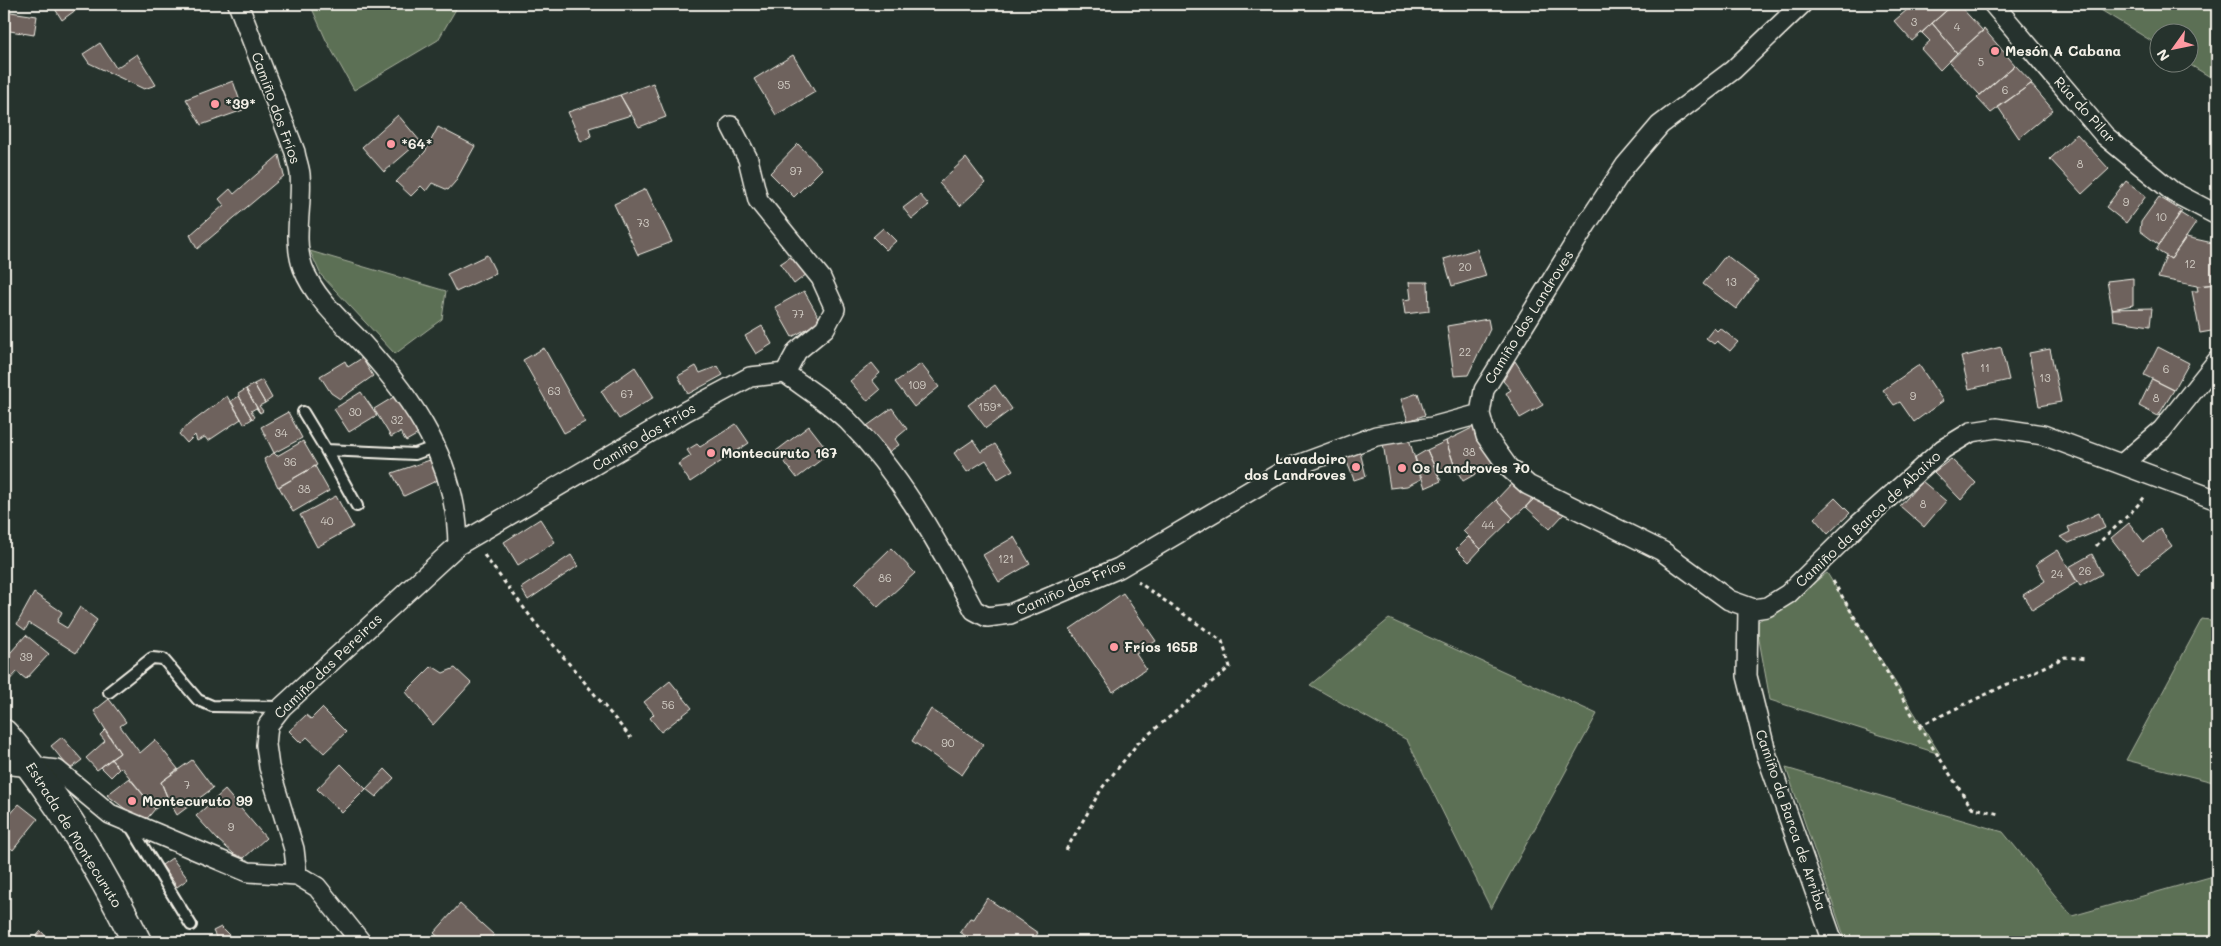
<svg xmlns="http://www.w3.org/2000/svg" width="2221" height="946" viewBox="0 0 2221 946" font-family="Mali,sans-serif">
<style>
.green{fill:#5b7054;stroke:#a8b09e}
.building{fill:#6e625d;stroke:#f4f1e8}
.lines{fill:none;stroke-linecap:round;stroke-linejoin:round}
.lane-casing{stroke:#f4f1e8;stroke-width:14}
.street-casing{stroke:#f4f1e8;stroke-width:22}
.secondary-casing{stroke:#f4f1e8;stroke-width:31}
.path{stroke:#f4f1e8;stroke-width:3;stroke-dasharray:4 4;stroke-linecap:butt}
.lane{stroke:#26332d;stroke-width:10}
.street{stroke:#26332d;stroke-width:19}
.secondary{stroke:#26332d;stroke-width:28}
.poi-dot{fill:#ff9aa2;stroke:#26332d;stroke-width:2}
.labels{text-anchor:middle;stroke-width:4;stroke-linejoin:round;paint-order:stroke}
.number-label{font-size:11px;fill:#d2cdc5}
.poi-label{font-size:14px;font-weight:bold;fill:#f4f1e8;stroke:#26332d;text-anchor:start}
.street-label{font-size:14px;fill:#f4f1e8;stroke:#26332d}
</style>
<rect width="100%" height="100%" fill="#26332d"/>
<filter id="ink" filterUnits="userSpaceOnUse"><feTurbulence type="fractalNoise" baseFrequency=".02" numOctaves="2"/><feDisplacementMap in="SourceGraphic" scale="10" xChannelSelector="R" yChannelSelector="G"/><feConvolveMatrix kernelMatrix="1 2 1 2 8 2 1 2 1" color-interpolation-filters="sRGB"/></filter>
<g filter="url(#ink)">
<path class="green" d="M 310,4 L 446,4 L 456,9 L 438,40 L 354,90 L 326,40 Z
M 2091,4 L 2217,4 L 2217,81 L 2187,63 L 2188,62 L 2188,32 L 2158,32 L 2158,45 Z
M 310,251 L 446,291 L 442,319 L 395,354 L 321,275 Z
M 1827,573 L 1940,754 L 1770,700 L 1756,623 Z
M 1389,619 L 1597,714 L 1491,909 L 1407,740 L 1310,685 Z
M 2202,619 L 2217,621 L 2217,783 L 2126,760 Z
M 1786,768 L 2003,832 L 2072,916 L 2217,875 L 2217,942 L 1846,942 Z"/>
<path class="building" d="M 52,4 L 84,4 L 62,20 Z
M 1914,4 L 1954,4 L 1912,41 L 1894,21 Z
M 1954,4 L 1958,4 L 1983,31 L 1957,53 L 1932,23 Z
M 4,11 L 37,16 L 34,35 L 4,30 Z
M 1932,23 L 1957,53 L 1940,70 L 1921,49 L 1930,41 L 1922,33 Z
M 1984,29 L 2015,65 L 1980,95 L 1949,62 Z
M 100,43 L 116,68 L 137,54 L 156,85 L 144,89 L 89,63 L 83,54 Z
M 793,55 L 815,92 L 776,115 L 754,79 Z
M 2015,65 L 2032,83 L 1991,113 L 1977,98 Z
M 233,81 L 243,110 L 201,125 L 186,99 Z
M 653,83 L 666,117 L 639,127 L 620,95 Z
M 2031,84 L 2053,110 L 2019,138 L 1998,107 Z
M 620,95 L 631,115 L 589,128 L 591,136 L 581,142 L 568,112 Z
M 398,115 L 420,141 L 384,172 L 362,147 Z
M 438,127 L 475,146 L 455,182 L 448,190 L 432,183 L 426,191 L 421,186 L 411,196 L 396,182 L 425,152 Z
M 2077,134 L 2109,169 L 2082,194 L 2050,159 Z
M 798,144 L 822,169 L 794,197 L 770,173 Z
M 279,155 L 284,176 L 197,249 L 190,235 L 224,205 L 219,199 L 230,189 L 234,194 Z
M 966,158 L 985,183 L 960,206 L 939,183 Z
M 2126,181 L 2146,196 L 2126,223 L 2106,207 Z
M 646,189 L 672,242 L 638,255 L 614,204 Z
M 920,195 L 929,205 L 912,219 L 903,208 Z
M 2159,197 L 2182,211 L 2159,245 L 2140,231 L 2141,222 Z
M 2180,213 L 2196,223 L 2171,259 L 2156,250 Z
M 883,228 L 896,241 L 886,250 L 873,237 Z
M 2186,237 L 2217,244 L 2215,284 L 2197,286 L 2158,278 L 2166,256 L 2171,259 Z
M 1477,249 L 1486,276 L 1452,286 L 1444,259 Z
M 487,255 L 496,273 L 456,292 L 447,274 Z
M 1726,255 L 1758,280 L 1736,309 L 1703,284 Z
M 792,256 L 807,274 L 794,284 L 780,264 Z
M 2133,278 L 2133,305 L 2112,309 L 2107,281 Z
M 1409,282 L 1428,282 L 1429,311 L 1405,314 L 1403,300 L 1411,299 Z
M 2217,284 L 2217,330 L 2200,333 L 2192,291 L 2198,291 L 2197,286 Z
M 804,291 L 821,321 L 792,337 L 775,307 Z
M 2152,308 L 2150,326 L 2113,320 L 2112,309 Z
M 1488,319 L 1490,329 L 1468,375 L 1454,376 L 1447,326 Z
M 762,326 L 772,344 L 756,354 L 745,336 Z
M 1714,328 L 1717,331 L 1720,328 L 1738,342 L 1730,351 L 1717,341 L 1714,344 L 1706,338 Z
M 2001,347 L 2009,380 L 1969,389 L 1961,357 Z
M 2158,347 L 2189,363 L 2174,390 L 2144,375 Z
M 544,348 L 585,422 L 564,433 L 523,360 Z
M 2050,349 L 2061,402 L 2039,406 L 2029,353 Z
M 362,358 L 373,376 L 340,399 L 331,393 L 320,376 L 345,361 L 348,367 Z
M 1515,361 L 1543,405 L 1520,418 L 1506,393 L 1511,390 L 1503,381 Z
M 872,363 L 880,373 L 872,380 L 880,390 L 867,401 L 850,381 Z
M 921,364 L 939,387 L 914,407 L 895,382 Z
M 1919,365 L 1943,401 L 1914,422 L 1900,402 L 1894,405 L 1883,390 Z
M 696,366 L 700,373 L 718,366 L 723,375 L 688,394 L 678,376 Z
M 635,367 L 654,397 L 619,419 L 601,391 Z
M 2152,379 L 2174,390 L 2158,416 L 2139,406 Z
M 262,380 L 272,398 L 265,403 L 254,384 Z
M 254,384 L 265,403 L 259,406 L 263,411 L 260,413 L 246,389 Z
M 995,385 L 1012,409 L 986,428 L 968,405 Z
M 246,389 L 260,413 L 256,408 L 251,411 L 255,417 L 252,419 L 238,394 Z
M 361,392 L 377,415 L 349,432 L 334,409 Z
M 1418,393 L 1425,415 L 1408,421 L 1401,399 Z
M 397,395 L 420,433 L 406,441 L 400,432 L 391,437 L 374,409 Z
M 227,396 L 241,419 L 208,441 L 205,437 L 197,441 L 195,435 L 187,443 L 179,434 L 184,428 Z
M 239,396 L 252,419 L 244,424 L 231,401 Z
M 892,408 L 907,429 L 895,439 L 899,445 L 887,453 L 864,428 Z
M 288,412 L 302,438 L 274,453 L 261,427 Z
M 736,424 L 749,443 L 690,482 L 678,464 L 691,456 L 687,450 L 697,444 L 700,447 Z
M 809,426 L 830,453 L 797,478 L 776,451 Z
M 1476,426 L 1495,463 L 1463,481 L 1455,467 L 1446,441 Z
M 1409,439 L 1421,479 L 1407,486 L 1390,488 L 1383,443 Z
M 973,440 L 981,452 L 995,444 L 1013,470 L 998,479 L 986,460 L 967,472 L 954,453 Z
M 303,441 L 317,465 L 278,487 L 264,459 L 274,453 L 277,456 Z
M 1446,441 L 1455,467 L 1438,475 L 1427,450 Z
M 1427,450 L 1441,481 L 1425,488 L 1415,457 Z
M 1360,452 L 1366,476 L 1354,480 L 1345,457 Z
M 1951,459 L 1976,483 L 1961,500 L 1934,472 Z
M 430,460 L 438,480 L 404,496 L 392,473 Z
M 315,466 L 329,491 L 293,512 L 279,487 Z
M 1922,481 L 1946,501 L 1924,527 L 1900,506 Z
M 1513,482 L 1517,483 L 1533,500 L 1513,518 L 1496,500 Z
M 1535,495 L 1564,514 L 1550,529 L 1526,507 Z
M 336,496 L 353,527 L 317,547 L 300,515 Z
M 1835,498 L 1850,513 L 1828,534 L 1814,518 Z
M 1496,500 L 1513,518 L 1481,549 L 1463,531 Z
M 2099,513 L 2105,528 L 2069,543 L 2060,537 L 2070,532 L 2068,527 Z
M 540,519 L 555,542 L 518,565 L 504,542 Z
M 2129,523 L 2144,542 L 2160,529 L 2172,546 L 2138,573 L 2111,538 Z
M 1014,537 L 1030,564 L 999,582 L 983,555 Z
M 1468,537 L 1481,549 L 1469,562 L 1456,549 Z
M 891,548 L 915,573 L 878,607 L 855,583 Z
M 2058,550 L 2077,582 L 2032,610 L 2023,595 L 2045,581 L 2036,564 Z
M 2092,554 L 2102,574 L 2080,586 L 2069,567 Z
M 571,555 L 578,566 L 528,600 L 521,588 Z
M 34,593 L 62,612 L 57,622 L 67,628 L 80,607 L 97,620 L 76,653 L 29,623 L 25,630 L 17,624 Z
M 1123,593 L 1156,641 L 1136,654 L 1146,669 L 1113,692 L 1070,629 Z
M 4,612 L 10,614 L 4,625 Z
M 26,635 L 49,654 L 26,679 L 17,672 L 5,685 L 4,684 L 4,660 Z
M 432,666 L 443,673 L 455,668 L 471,683 L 433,725 L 406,692 Z
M 670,681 L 692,708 L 661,732 L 650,718 L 654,714 L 644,702 Z
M 109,699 L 126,722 L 120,726 L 140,753 L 155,740 L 178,769 L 161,782 L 168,799 L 155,809 L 121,767 L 119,769 L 111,759 L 120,753 L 94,711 Z
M 322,708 L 346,732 L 324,753 L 307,737 L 301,743 L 289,731 L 306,715 L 311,719 Z
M 931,709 L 983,744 L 962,775 L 912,741 Z
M 105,730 L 120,753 L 97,770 L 86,758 L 105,741 L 100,735 Z
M 62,737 L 82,760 L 70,769 L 51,746 Z
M 111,759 L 119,769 L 111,777 L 101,767 Z
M 192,760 L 213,788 L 177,815 L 168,799 L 161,782 Z
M 341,764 L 366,789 L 342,813 L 317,789 Z
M 385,769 L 394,778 L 376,797 L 366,789 Z
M 129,778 L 155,809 L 145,821 L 124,808 L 107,795 Z
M 225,790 L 266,838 L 244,858 L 234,854 L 218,840 L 196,816 Z
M 19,804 L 38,819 L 13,850 L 4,842 L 4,822 Z
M 172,858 L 188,879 L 177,887 L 162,865 Z
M 987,898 L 1038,933 L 1032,942 L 974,942 L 960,932 L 970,918 L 974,919 Z
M 460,904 L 494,935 L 487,942 L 444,942 L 434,933 Z
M 221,927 L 232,938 L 233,942 L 216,942 L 218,941 L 213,931 Z
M 41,931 L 51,942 L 31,942 Z"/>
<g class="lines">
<defs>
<path id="lane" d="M 303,412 L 326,450 L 415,454 L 436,446
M 326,450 L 357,506
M 109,692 L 152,658 L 163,659 L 198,700 L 212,706 L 282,707
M 128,822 L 191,925"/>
<path id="street" d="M 238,4 L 295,152 C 296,159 299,166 300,174 C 303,204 292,239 303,268 C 314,297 340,320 361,342 C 415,401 457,463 458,545 L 686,411 L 750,377 L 785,373 C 805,388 830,403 848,421 C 903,477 937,542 974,610 L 987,617 L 1010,614 L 1119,568 L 1287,469 L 1376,436 L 1432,427 L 1480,414
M 1802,4 L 1733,70 L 1660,125 L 1625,166 L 1586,225 L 1484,390 L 1480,414 L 1486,436 L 1508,467 L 1528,485 L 1662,551 L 1729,600 L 1754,609 L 1767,607 L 1788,594 L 1859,524 L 1943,449 L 1971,432 L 1997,428 L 2043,435 L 2217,500
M 1993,4 L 2105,136 L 2173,192 L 2217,215
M 731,126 L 748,159 L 758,200 L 821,278 L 835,309 L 825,328 L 797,351 L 785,373
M 2122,464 L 2162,430 L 2217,361
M 1748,607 L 1747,676 L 1767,756 L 1833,942
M 4,764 L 57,770 L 110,814 L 248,872 L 297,875 L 317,887 L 361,942
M 297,875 L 294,849 L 269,767 L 266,745 L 268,725 L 282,707 L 458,545"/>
<path id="secondary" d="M 4,734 C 57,794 101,870 137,942"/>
</defs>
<use href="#lane" class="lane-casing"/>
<use href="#street" class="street-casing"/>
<use href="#secondary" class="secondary-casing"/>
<path class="path" d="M 2096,546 C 2111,530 2133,513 2146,495
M 484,555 L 536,624 L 631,738
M 1833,581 L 1919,726 L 1971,807 L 1999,814
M 1919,726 L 2065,657 L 2087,659
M 1066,850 L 1102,788 L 1138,743 L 1230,667 L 1222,641 L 1138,582"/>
<use href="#lane" class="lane"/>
<use href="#street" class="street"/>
<use href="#secondary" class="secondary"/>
</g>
</g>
<g class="poi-dot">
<circle cx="1995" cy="51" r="5"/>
<circle cx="215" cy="104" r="5"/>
<circle cx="391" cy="144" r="5"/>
<circle cx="711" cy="453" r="5"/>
<circle cx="1356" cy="467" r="5"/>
<circle cx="1402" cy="468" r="5"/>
<circle cx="1114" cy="647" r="5"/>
<circle cx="132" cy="801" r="5"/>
</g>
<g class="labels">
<g class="number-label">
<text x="1914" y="26">3</text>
<text x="1957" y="31">4</text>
<text x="1981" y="66">5</text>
<text x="784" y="89">95</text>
<text x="2005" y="94">6</text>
<text x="2080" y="168">8</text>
<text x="796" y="175">97</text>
<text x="2126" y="206">9</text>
<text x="2161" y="221">10</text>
<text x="643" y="227">73</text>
<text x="2190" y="268">12</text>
<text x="1465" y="271">20</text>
<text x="1731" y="286">13</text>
<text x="798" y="318">77</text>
<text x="1465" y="356">22</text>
<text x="1985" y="372">11</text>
<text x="2166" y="373">6</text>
<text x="2045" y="382">13</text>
<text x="917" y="389">109</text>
<text x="554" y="395">63</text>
<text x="627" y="398">67</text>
<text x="1913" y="400">9</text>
<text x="2156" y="402">8</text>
<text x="990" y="411">159*</text>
<text x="355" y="416">30</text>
<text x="397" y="424">32</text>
<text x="281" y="437">34</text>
<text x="1469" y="456">38</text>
<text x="290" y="466">36</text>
<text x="304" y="493">38</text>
<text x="1923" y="508">8</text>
<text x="327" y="525">40</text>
<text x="1488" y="529">44</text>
<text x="1006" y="563">121</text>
<text x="2085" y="575">26</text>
<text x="2057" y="578">24</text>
<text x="885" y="582">86</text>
<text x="26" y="661">39</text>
<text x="668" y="709">56</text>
<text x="948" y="747">90</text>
<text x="187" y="789">7</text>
<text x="231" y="831">9</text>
</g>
<g class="poi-label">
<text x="2005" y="56">Mesón A Cabana</text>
<text x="225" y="109">*39*</text>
<text x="401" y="149">*64*</text>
<text x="721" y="458">Montecuruto 167</text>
<text x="1346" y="464" text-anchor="end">Lavadoiro<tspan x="1346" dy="16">dos Landroves</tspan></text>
<text x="1412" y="473">Os Landroves 70</text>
<text x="1124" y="652">Fríos 165B</text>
<text x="142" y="806">Montecuruto 99</text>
</g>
<g class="street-label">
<text transform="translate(276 108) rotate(70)" y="5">Camiño dos Fríos</text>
<text transform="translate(2085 110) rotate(48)" y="5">Rúa do Pilar</text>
<text transform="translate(1529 317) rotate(-58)" y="5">Camiño dos Landroves</text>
<text transform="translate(644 437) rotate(-31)" y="5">Camiño dos Fríos</text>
<text transform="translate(1868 519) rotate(-43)" y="5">Camiño da Barca de Abaixo</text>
<text transform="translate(1071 587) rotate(-24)" y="5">Camiño dos Fríos</text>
<text transform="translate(328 666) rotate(-44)" y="5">Camiño das Pereiras</text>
<text transform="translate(1791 820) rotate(71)" y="5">Camiño da Barca de Arriba</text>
<text transform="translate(74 835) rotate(58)" y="5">Estrada de Montecuruto</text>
</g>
</g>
<rect width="2221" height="946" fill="none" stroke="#26332d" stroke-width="20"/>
<rect x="10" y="10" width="2201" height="926" fill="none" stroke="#f4f1e8" stroke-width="2" filter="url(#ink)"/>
<g transform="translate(2174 48) rotate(237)"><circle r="24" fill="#26332d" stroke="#787f78"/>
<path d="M0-4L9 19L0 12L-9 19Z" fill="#ff9aa2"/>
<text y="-8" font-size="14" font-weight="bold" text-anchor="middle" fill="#f4f1e8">N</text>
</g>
</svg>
